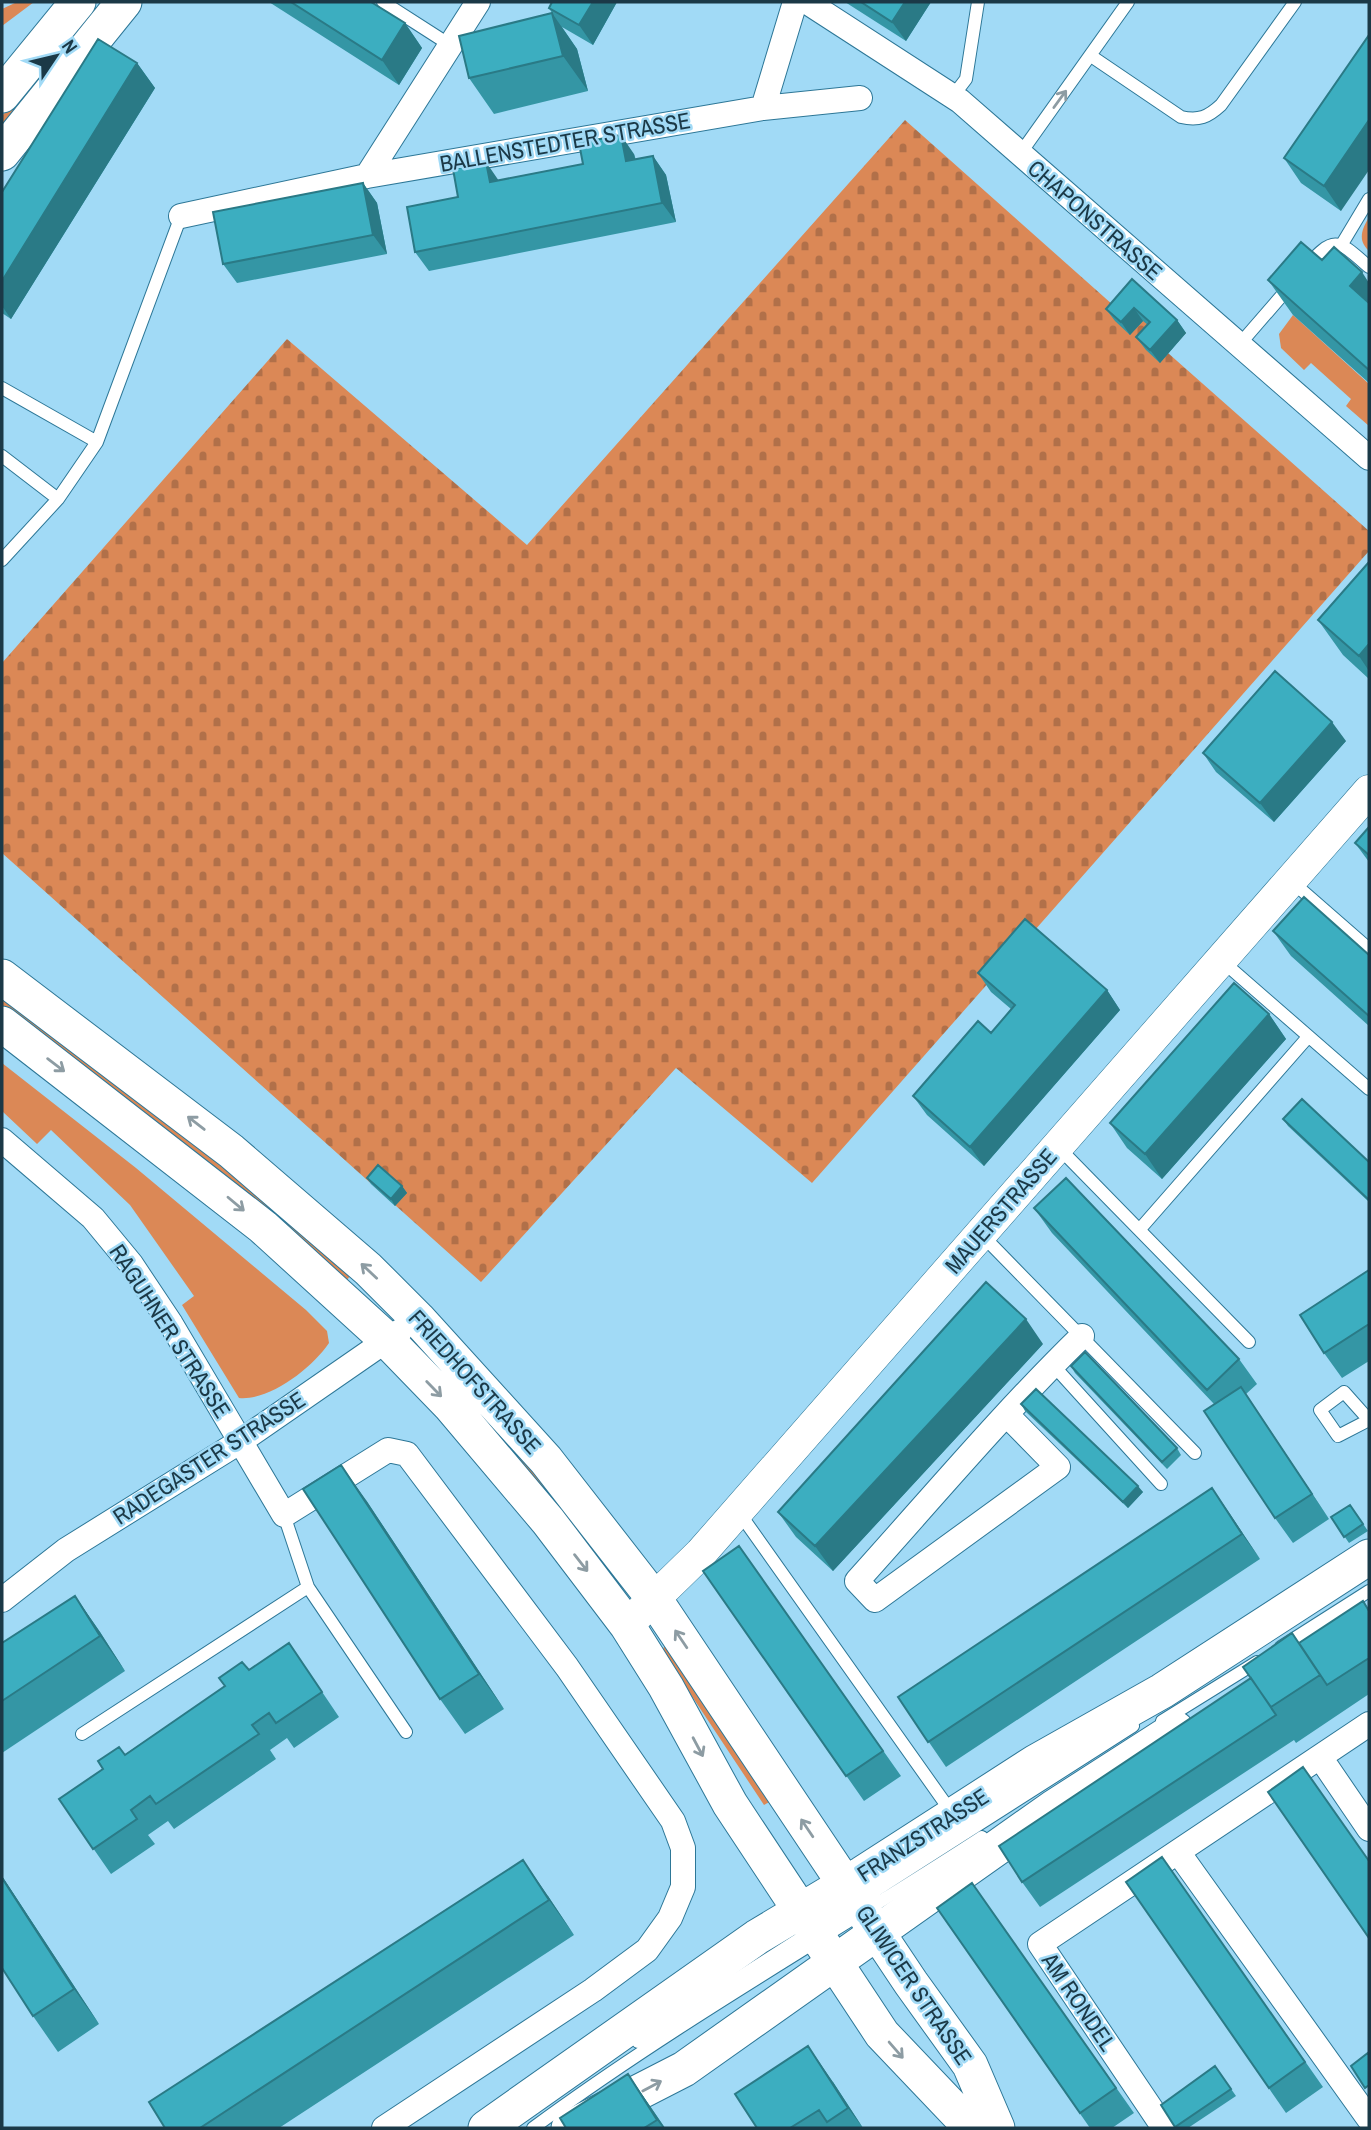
<svg xmlns="http://www.w3.org/2000/svg" width="1371" height="2130" viewBox="0 0 1371 2130" font-family="'Archivo Narrow',sans-serif">
<style>
.green{fill:#db8856}
.forest{fill:url(#forest-firs)}
.cemetery{fill:url(#cemetery-stones)}
.lines{fill:none;stroke-linecap:round;stroke-linejoin:round}
.service-casing{stroke:#2d7797;stroke-width:14}
.minor-casing{stroke:#2d7797;stroke-width:26}
.tertiary-casing{stroke:#2d7797;stroke-width:33}
.secondary-casing{stroke:#2d7797;stroke-width:37}
.service{stroke:#fff;stroke-width:12}
.minor{stroke:#fff;stroke-width:24}
.tertiary{stroke:#fff;stroke-width:32}
.secondary{stroke:#fff;stroke-width:35}
.wall{fill:#3496a5}
.shaded-wall{fill:#2a7a86}
.building{fill:#3caec0;stroke:#2a7a86;stroke-width:2}
.oneway{stroke:#8d9ca3}
.labels{text-anchor:middle;stroke-width:5;stroke-linejoin:round;paint-order:stroke}
.street-label{font-size:23px;fill:#1b3947;stroke:#a1daf6}
</style>
<defs>
<pattern id="forest-firs" width="22" height="20" patternUnits="userSpaceOnUse" patternTransform="scale(1.75)"><rect width="22" height="20" fill="#db8856"/><path d="M5 1l3.5 6h-7zM16 11l3.5 6h-7z" fill="#b17049"/></pattern>
<pattern id="cemetery-stones" width="16" height="16" patternUnits="userSpaceOnUse" patternTransform="scale(1.75)"><rect width="16" height="16" fill="#db8856"/><path d="M2 7V4a2 2 0 0 1 4 0v3zM10 15v-3a2 2 0 0 1 4 0v3z" fill="#b17049"/></pattern>
</defs>
<rect width="100%" height="100%" fill="#a1daf6"/>
<path class="green" d="M 17,2 L 34,2 L 2,26 L 2,9 Z
M 75,36 L 2,131 L 2,116 L 68,38 Z
M 1293,315 L 1369,384 L 1369,426 L 1346,406 L 1351,399 L 1311,363 L 1304,370 L 1281,348 L 1279,334 Z
M 2,993 L 156,1109 L 352,1274 L 345,1282 L 2,1007 Z
M 2,1063 L 136,1168 L 306,1310 L 327,1331 L 329,1343 C 312,1368 270,1401 239,1398 L 182,1305 L 194,1296 L 130,1205 L 51,1130 L 37,1144 L 2,1111 Z
M 443,1369 L 448,1370 L 583,1530 L 578,1534 L 441,1373 Z
M 666,1643 L 771,1801 L 764,1805 L 662,1651 Z"/>
<path class="forest" d="M 1369,217 L 1369,251 C 1357,240 1362,229 1369,217 Z"/>
<path class="cemetery" d="M 905,120 L 1122,313 L 1141,292 L 1186,333 L 1168,353 L 1369,531 L 1369,551 L 812,1183 L 676,1068 L 481,1282 L 2,853 L 2,663 L 287,339 L 527,545 Z"/>
<g class="lines">
<defs>
<path id="service" d="M 383,2 L 450,45
M 1091,56 L 1181,117 C 1199,121 1208,117 1221,105 L 1295,2
M 953,96 L 966,79 L 978,2
M 1020,154 L 1128,2
M 1342,244 L 1369,199
M 1305,268 C 1335,234 1338,240 1369,267
M 1239,345 L 1291,285
M 2,388 L 97,442
M 2,456 L 58,499
M 2,560 L 58,499 L 97,442 L 181,216
M 1290,880 L 1369,949
M 1221,960 L 1369,1089
M 1058,1147 L 1249,1342
M 1140,1229 L 1308,1037
M 981,1234 L 1195,1453
M 1053,1365 L 1161,1484
M 1369,1420 L 1344,1392 L 1320,1410 L 1338,1436 L 1369,1420
M 738,1511 L 952,1813
M 284,1515 L 308,1587 L 406,1732
M 1281,1647 L 1369,1591
M 1162,1721 L 1257,1662
M 82,1734 L 308,1587
M 638,2042 L 1133,1726
M 533,2128 C 677,2022 833,1934 982,1837"/>
<path id="minor" d="M 807,2 L 960,101 L 1369,458
M 763,108 L 795,2
M 367,176 L 478,2
M 181,216 L 367,176 L 763,108 L 860,98
M 2,1140 L 93,1218 L 131,1264 L 171,1324 L 284,1515 L 388,1450 L 407,1454 L 567,1667 L 673,1821 L 683,1848 L 683,1887 L 670,1918 L 647,1950 L 593,1990 L 384,2128
M 1007,1415 L 1058,1467 L 875,1600 L 857,1581 C 931,1499 1003,1413 1082,1336
M 2,1600 L 66,1550 L 241,1441 L 400,1331
M 1320,1757 L 1369,1829
M 1178,1852 L 1369,2119
M 1164,2128 L 1040,1944 L 1369,1724"/>
<path id="tertiary" d="M 627,1625 L 701,1553 L 1369,791"/>
<path id="secondary" d="M 2,95 L 78,2
M 2,153 L 124,2
M 2,977 L 231,1151 L 368,1269 L 418,1319 L 546,1460 L 655,1600 L 911,1983 L 970,2065 L 997,2128
M 2,1024 L 263,1227 L 387,1340 L 450,1405 L 548,1521 L 627,1625 L 666,1687 L 730,1804 L 882,2034 L 963,2119 L 995,2126
M 486,2128 L 757,1937 L 862,1874 L 1036,1762 L 1162,1691 L 1369,1557
M 569,2128 L 684,2069 L 1053,1808 L 1176,1729"/>
</defs>
<use href="#service" class="service-casing"/>
<use href="#minor" class="minor-casing"/>
<use href="#tertiary" class="tertiary-casing"/>
<use href="#secondary" class="secondary-casing"/>
<use href="#service" class="service"/>
<use href="#minor" class="minor"/>
<use href="#tertiary" class="tertiary"/>
<use href="#secondary" class="secondary"/>
</g>
<path class="wall" d="M 269,2 L 371,2 L 405,23 L 422,48 L 399,85 Z
M 617,2 L 593,45 L 562,27 L 577,49 L 588,91 L 494,114 L 469,78 L 552,13 L 549,8 Z
M 845,2 L 931,2 L 906,41 Z
M 1369,35 L 1341,211 L 1301,183 L 1284,158 Z
M 137,63 L 155,88 L 11,319 L 2,313 L 2,192 Z
M 634,154 L 636,160 L 653,156 L 666,175 L 676,222 L 429,271 L 415,252 L 458,197 L 499,180 Z
M 363,183 L 377,203 L 387,254 L 237,283 L 223,264 Z
M 1322,260 L 1369,283 L 1369,383 L 1293,315 L 1268,280 Z
M 1132,279 L 1177,320 L 1186,333 L 1160,363 L 1146,350 L 1136,337 L 1148,325 L 1143,321 L 1130,335 L 1115,321 L 1106,309 Z
M 1369,562 L 1369,679 L 1343,655 L 1318,620 Z
M 1346,741 L 1274,822 L 1216,772 L 1203,753 Z
M 1369,827 L 1369,862 L 1355,843 Z
M 1273,931 L 1369,955 L 1369,1026 L 1291,956 Z
M 978,973 L 1107,990 L 1120,1010 L 984,1166 L 927,1115 L 913,1096 L 991,1033 L 1011,1009 L 991,992 Z
M 1269,1014 L 1286,1039 L 1162,1179 L 1127,1148 L 1110,1123 Z
M 1283,1119 L 1369,1162 L 1369,1202 L 1288,1126 Z
M 367,1178 L 402,1186 L 407,1193 L 395,1206 L 371,1184 Z
M 1034,1208 L 1239,1359 L 1257,1384 L 1246,1394 L 1329,1519 L 1293,1543 L 1275,1518 L 1214,1404 L 1052,1233 Z
M 1369,1270 L 1369,1361 L 1342,1378 L 1324,1353 Z
M 1043,1344 L 833,1571 L 796,1537 L 778,1512 Z
M 1071,1366 L 1177,1448 L 1181,1455 L 1167,1469 L 1075,1373 Z
M 1021,1404 L 1143,1492 L 1128,1508 L 1025,1411 Z
M 1212,1488 L 1260,1559 L 946,1767 L 898,1697 Z
M 366,1500 L 504,1709 L 465,1734 L 440,1699 Z
M 1350,1505 L 1368,1531 L 1349,1543 L 1331,1517 Z
M 739,1546 L 901,1776 L 864,1801 L 703,1571 Z
M 75,1596 L 100,1632 L 125,1671 L 2,1753 L 2,1643 Z
M 1369,1610 L 1369,1694 L 1296,1743 L 1294,1740 L 1040,1907 L 1022,1882 L 1251,1678 L 1299,1643 Z
M 289,1643 L 339,1717 L 294,1748 L 287,1738 L 270,1750 L 276,1759 L 174,1829 L 168,1821 L 148,1835 L 155,1844 L 111,1874 L 59,1799 Z
M 1162,1857 L 1323,2087 L 1286,2113 L 1126,1882 Z
M 2,1876 L 99,2024 L 58,2052 L 33,2016 Z
M 972,1883 L 1134,2113 L 1112,2128 L 1090,2128 L 937,1908 Z
M 548,1896 L 574,1935 L 279,2128 L 165,2128 Z
M 1215,2066 L 1236,2096 L 1188,2128 L 1176,2128 L 1161,2105 Z
M 628,2074 L 665,2128 L 566,2128 Z
M 833,2082 L 863,2128 L 757,2128 Z"/>
<path class="shaded-wall" d="M 593,2 L 617,2 L 593,45 L 579,25 Z
M 905,2 L 931,2 L 906,41 L 892,22 Z
M 552,13 L 577,49 L 588,91 L 563,56 Z
M 405,23 L 422,48 L 399,85 L 382,60 Z
M 137,63 L 155,88 L 11,319 L 2,306 L 2,281 Z
M 1369,120 L 1369,170 L 1341,211 L 1324,186 Z
M 621,135 L 634,154 L 640,181 L 626,161 Z
M 653,156 L 666,175 L 676,222 L 662,203 Z
M 486,162 L 499,181 L 490,182 Z
M 363,183 L 377,203 L 387,254 L 373,235 Z
M 1362,272 L 1369,283 L 1369,313 L 1350,286 Z
M 1134,308 L 1143,321 L 1130,335 L 1121,322 Z
M 1177,320 L 1186,333 L 1160,363 L 1150,350 Z
M 1369,644 L 1369,671 L 1359,656 Z
M 1332,722 L 1346,741 L 1274,822 L 1260,803 Z
M 1107,990 L 1120,1010 L 984,1166 L 970,1147 Z
M 1269,1014 L 1286,1039 L 1162,1179 L 1145,1154 Z
M 402,1186 L 407,1193 L 395,1206 L 391,1199 Z
M 1026,1319 L 1043,1344 L 833,1571 L 815,1546 Z
M 1241,1387 L 1258,1412 L 1329,1519 L 1312,1494 Z
M 341,1465 L 366,1500 L 504,1709 L 479,1674 Z
M 1138,1486 L 1143,1492 L 1128,1508 L 1123,1502 Z
M 1212,1488 L 1230,1514 L 1260,1559 L 1242,1534 Z
M 75,1596 L 100,1632 L 125,1671 L 100,1636 Z
M 523,1860 L 548,1896 L 574,1935 L 549,1900 Z
M 2,1876 L 99,2024 L 74,1989 L 2,1878 Z
M 808,2046 L 833,2082 L 863,2128 L 848,2108 Z
M 628,2074 L 652,2109 L 665,2128 L 663,2128 L 657,2120 Z"/>
<path class="building" d="M 291,2 L 371,2 L 405,23 L 382,60 Z
M 552,2 L 593,2 L 579,25 L 549,8 Z
M 861,2 L 905,2 L 892,22 Z
M 552,13 L 563,56 L 469,78 L 459,36 Z
M 1369,35 L 1369,120 L 1324,186 L 1284,158 Z
M 98,39 L 137,63 L 2,281 L 2,192 Z
M 621,135 L 626,161 L 653,156 L 662,203 L 415,252 L 407,207 L 458,197 L 453,169 L 486,162 L 490,182 L 583,164 L 579,143 Z
M 363,183 L 373,235 L 223,264 L 213,212 Z
M 1301,242 L 1322,260 L 1334,247 L 1362,272 L 1350,286 L 1369,303 L 1369,370 L 1268,280 Z
M 1132,279 L 1177,320 L 1150,350 L 1136,337 L 1150,322 L 1134,308 L 1121,322 L 1106,309 Z
M 1369,562 L 1369,644 L 1359,656 L 1318,620 Z
M 1275,671 L 1332,722 L 1260,803 L 1203,753 Z
M 1369,827 L 1369,855 L 1355,843 Z
M 1304,897 L 1369,955 L 1369,1016 L 1273,931 Z
M 1025,919 L 1107,990 L 970,1147 L 913,1096 L 978,1021 L 991,1033 L 1015,1005 L 978,973 Z
M 1234,983 L 1269,1014 L 1145,1154 L 1110,1123 Z
M 1302,1099 L 1369,1162 L 1369,1200 L 1283,1119 Z
M 378,1165 L 402,1186 L 391,1199 L 367,1178 Z
M 1066,1178 L 1239,1359 L 1207,1390 L 1034,1208 Z
M 1369,1270 L 1369,1324 L 1324,1353 L 1300,1315 Z
M 986,1282 L 1026,1319 L 815,1546 L 778,1512 Z
M 1085,1352 L 1177,1448 L 1162,1462 L 1071,1366 Z
M 1241,1387 L 1312,1494 L 1275,1518 L 1204,1411 Z
M 1036,1389 L 1138,1486 L 1123,1502 L 1021,1404 Z
M 341,1465 L 479,1674 L 440,1699 L 303,1489 Z
M 1212,1488 L 1242,1534 L 928,1742 L 898,1697 Z
M 1350,1505 L 1363,1524 L 1344,1537 L 1331,1517 Z
M 739,1546 L 883,1751 L 846,1776 L 703,1571 Z
M 75,1596 L 100,1636 L 2,1701 L 2,1643 Z
M 1363,1601 L 1369,1611 L 1369,1658 L 1327,1685 L 1299,1643 Z
M 1292,1633 L 1320,1675 L 1271,1707 L 1243,1667 Z
M 289,1643 L 322,1692 L 276,1723 L 269,1713 L 252,1725 L 259,1734 L 156,1804 L 150,1796 L 131,1810 L 137,1819 L 93,1849 L 59,1799 L 103,1769 L 98,1761 L 119,1747 L 125,1755 L 225,1686 L 219,1678 L 242,1662 L 249,1670 Z
M 1251,1678 L 1276,1715 L 1022,1882 L 999,1846 Z
M 1303,1767 L 1369,1861 L 1369,1938 L 1268,1792 Z
M 1162,1857 L 1305,2062 L 1269,2088 L 1126,1882 Z
M 523,1860 L 549,1900 L 200,2128 L 165,2128 L 149,2102 Z
M 2,1878 L 74,1989 L 33,2016 L 2,1968 Z
M 972,1883 L 1116,2088 L 1080,2113 L 937,1908 Z
M 808,2046 L 848,2108 L 827,2122 L 819,2110 L 790,2128 L 757,2128 L 735,2094 Z
M 1369,2052 L 1369,2085 L 1365,2088 L 1351,2066 Z
M 1215,2066 L 1231,2089 L 1175,2127 L 1161,2105 Z
M 628,2074 L 657,2120 L 644,2128 L 566,2128 L 560,2118 Z"/>
<defs><path id="oneway-shaft" d="M-6 0H5M1.5-3L5.5 0L1.5 3" fill="none" stroke-width="1.6" stroke-linecap="round" stroke-linejoin="round" transform="scale(1.75)"/></defs>
<g class="oneway">
<use href="#oneway-shaft" transform="translate(1060 99) rotate(-54)"/>
<use href="#oneway-shaft" transform="translate(56 1065) rotate(37)"/>
<use href="#oneway-shaft" transform="translate(196 1123) rotate(-142)"/>
<use href="#oneway-shaft" transform="translate(236 1204) rotate(40)"/>
<use href="#oneway-shaft" transform="translate(369 1271) rotate(-137)"/>
<use href="#oneway-shaft" transform="translate(434 1389) rotate(46)"/>
<use href="#oneway-shaft" transform="translate(581 1563) rotate(52)"/>
<use href="#oneway-shaft" transform="translate(681 1639) rotate(-124)"/>
<use href="#oneway-shaft" transform="translate(698 1747) rotate(62)"/>
<use href="#oneway-shaft" transform="translate(807 1828) rotate(-124)"/>
<use href="#oneway-shaft" transform="translate(896 2050) rotate(49)"/>
<use href="#oneway-shaft" transform="translate(652 2086) rotate(-28)"/>
</g>
<g class="labels">
<g class="street-label">
<text transform="translate(565 142) rotate(-10)" y="8">BALLENSTEDTER STRASSE</text>
<text transform="translate(1095 220) rotate(41)" y="8">CHAPONSTRASSE</text>
<text transform="translate(1001 1211) rotate(-49)" y="8">MAUERSTRASSE</text>
<text transform="translate(170 1331) rotate(57)" y="8">RAGUHNER STRASSE</text>
<text transform="translate(475 1382) rotate(48)" y="8">FRIEDHOFSTRASSE</text>
<text transform="translate(209 1458) rotate(-33)" y="8">RADEGASTER STRASSE</text>
<text transform="translate(923 1835) rotate(-33)" y="8">FRANZSTRASSE</text>
<text transform="translate(914 1985) rotate(56)" y="8">GLIWICER STRASSE</text>
<text transform="translate(1079 2002) rotate(56)" y="8">AM RONDEL</text>
</g>
</g>
<rect width="1371" height="2130" fill="none" stroke="#1b3947" stroke-width="7"/>
<g transform="translate(56 56) rotate(55)" stroke="#a1daf6" stroke-width="5" paint-order="stroke">
<path d="M0-5L12 26L0 18L-12 26Z" fill="#1b3947"/>
<text y="-10" font-size="19" font-weight="bold" text-anchor="middle" fill="#1b3947">N</text>
</g>
</svg>
